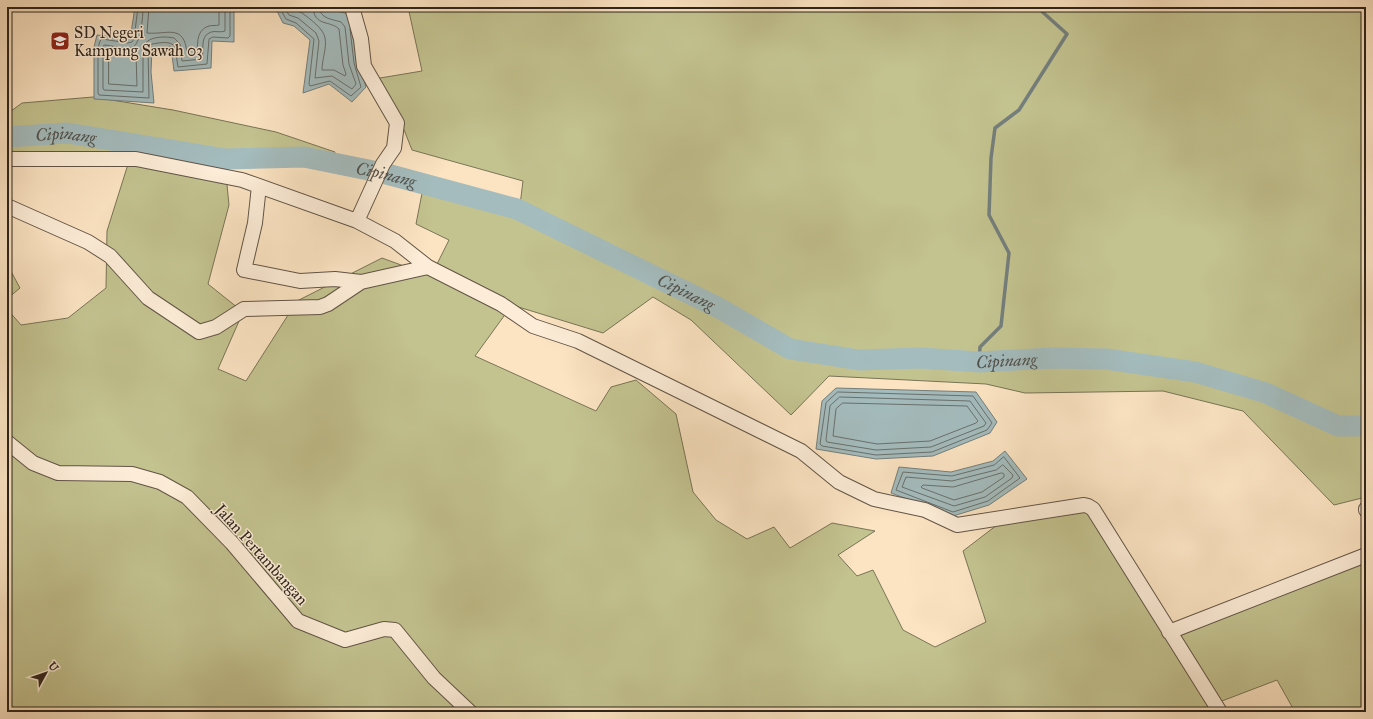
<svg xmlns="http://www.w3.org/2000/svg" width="1373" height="719" viewBox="0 0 1373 719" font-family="'IM FELL Great Primer',serif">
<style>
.green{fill:#c3c390;stroke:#787456}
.water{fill:#a4bcbe;stroke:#747f7d}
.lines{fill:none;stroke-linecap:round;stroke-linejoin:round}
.shore{stroke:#68706d;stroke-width:1}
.stream{stroke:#747f7d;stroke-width:3.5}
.river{stroke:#a4bcbe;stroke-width:21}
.street-casing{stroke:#615446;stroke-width:16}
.street{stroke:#fdedd8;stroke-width:14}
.labels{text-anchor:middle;stroke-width:3;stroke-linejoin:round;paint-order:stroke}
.poi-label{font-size:16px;fill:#2d241c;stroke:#fdedd8;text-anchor:start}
.street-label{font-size:16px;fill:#2d241c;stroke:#fdedd8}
.water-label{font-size:17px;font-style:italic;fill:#51524d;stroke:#fdedd8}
</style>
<rect width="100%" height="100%" fill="#fce4c3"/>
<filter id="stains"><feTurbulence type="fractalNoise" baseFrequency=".005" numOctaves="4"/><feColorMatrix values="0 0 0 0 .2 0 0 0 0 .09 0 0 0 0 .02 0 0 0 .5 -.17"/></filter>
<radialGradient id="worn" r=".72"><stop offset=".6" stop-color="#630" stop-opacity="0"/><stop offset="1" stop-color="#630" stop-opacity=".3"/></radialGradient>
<path class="green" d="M 408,7 L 1366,7 L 1366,497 L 1334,505 L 1243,411 L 1163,391 L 1025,393 L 986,384 L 829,376 L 791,415 L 691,320 L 653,297 L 603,333 L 512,305 L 475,356 L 596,411 L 611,387 L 636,380 L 676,414 L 693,492 L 716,520 L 747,539 L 774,527 L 790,548 L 832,523 L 875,531 L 838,555 L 857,576 L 873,570 L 903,630 L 935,647 L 986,622 L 963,551 L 1014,512 L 1092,504 L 1171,634 L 1366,559 L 1366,712 L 1295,712 L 1277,680 L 1214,704 L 1219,712 L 7,712 L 7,309 L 21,325 L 68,318 L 106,288 L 107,231 L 129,161 L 7,151 L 7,114 L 22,103 L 93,97 L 173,110 L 276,132 L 335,152 L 330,168 L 295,162 L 225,165 L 229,205 L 208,284 L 243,312 L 218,369 L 246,381 L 297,301 L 382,258 L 431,276 L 449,240 L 416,224 L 425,178 L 520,205 L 523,181 L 412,150 L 401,122 L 374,79 L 422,71 Z
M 7,264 L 20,288 L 7,299 Z"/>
<path class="water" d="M 135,7 L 234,7 L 234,42 L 212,41 L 211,68 L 174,71 L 171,47 L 152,48 L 151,72 L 154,103 L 94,99 L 94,47 L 97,35 L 130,39 Z
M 275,7 L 326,7 L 327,8 L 348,14 L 353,25 L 358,62 L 366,87 L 352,102 L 329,84 L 303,93 L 310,40 L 294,26 L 283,23 Z
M 836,388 L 976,392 L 997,422 L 990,433 L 933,456 L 876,459 L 816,449 L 822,401 Z
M 1005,451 L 1027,479 L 989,505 L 953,516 L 891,493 L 899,467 L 951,472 L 993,461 Z"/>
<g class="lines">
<path class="shore" d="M 138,7 L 134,39 L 132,42 L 128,43 L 102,39 L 100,41 L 98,48 L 98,93 L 99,95 L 149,98 L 148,48 L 152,44 C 159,43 171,40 175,47 L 178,67 L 207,64 L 209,39 L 213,37 L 228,38 L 230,36 L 230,7
M 143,7 C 143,16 141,46 131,48 C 123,49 113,46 105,45 L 103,46 L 103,88 L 104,90 L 143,92 L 143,48 C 146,36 164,36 174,38 L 180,44 L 182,61 L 202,59 C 204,52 200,37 209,33 C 214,30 220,33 225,31 L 225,7
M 149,7 L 147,33 C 167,35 184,23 187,53 L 189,55 L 197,53 C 198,43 196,30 209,26 C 212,25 216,26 219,25 L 219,7
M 279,7 L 286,19 L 296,23 L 314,39 L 309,84 L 310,86 L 330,81 L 351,96 L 361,87 L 354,63 L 350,29
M 284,7 L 289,15 L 298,18 L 316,33 L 319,41 L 315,78 L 332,76 L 352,89 L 356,84 L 349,64 L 345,27 L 341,22 C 332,19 320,19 319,7
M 291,7 C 294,11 298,11 302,13 C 309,18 324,29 325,38 C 327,48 322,59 322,70 L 334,70 L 345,76 L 346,74 L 343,65 L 339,29 C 330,20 314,27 313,7
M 109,52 L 136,54 L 137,86 L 109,84 Z
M 838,392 L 973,396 L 992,423 L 987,430 L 932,452 L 876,455 L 822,446 L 820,444 L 826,403 Z
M 840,397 L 970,401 L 986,423 L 984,426 L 931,447 L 876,450 L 827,442 L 826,440 L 830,406 Z
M 843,403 L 967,406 L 978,421 L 976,423 L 930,441 L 877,444 L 833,436 L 836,409 Z
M 1004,457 L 1020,478 L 988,501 L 953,512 L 896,490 L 903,472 L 952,476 L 994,465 Z
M 1003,465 L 1013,475 L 1012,478 L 985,497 L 954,506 L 902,487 L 906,477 L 952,481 L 996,470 Z
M 1002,473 L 1004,474 L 1004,477 L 982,492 L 954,500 L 922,488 L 921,487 L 923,485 L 953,487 Z"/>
<path class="stream" d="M 979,362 L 980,347 L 1001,326 L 1009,253 L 989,215 L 991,158 L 995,128 L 1019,110 L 1067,34 L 1037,7"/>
<path class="river" id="s1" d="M 7,137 L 67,133 L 226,159 L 304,157 L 383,173 L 517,209 L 719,308 L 790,349 L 859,360 L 921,358 L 979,362 L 1052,358 L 1106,359 L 1195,372 L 1266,393 L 1338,426 L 1366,426"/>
<defs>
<path id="street" d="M 352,7 L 361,39 L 364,66 L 397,123 L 394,148 L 383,164 L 357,221
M 7,159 L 136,159 L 242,180 L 357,221 L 395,241 L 428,267 L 501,304 L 533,326 L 578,341 L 801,451 L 839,482 L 874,499 L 925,510 L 957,525 L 1084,505 L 1088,506 L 1093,509 L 1220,712
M 259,186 L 255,223 L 244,270 L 300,281 L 335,279 L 361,282
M 7,206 L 88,242 L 110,256 L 148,298 L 199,332 L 216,327 L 244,309 L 320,307 L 328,304 L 361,282 L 428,267
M 7,442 L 33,463 L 58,473 L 132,474 L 160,482 L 187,497 L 232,543 L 298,621 L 345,640 L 384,629 L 395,630 L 434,678 L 470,712
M 1366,509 L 1366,510
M 1169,632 L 1366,555"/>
</defs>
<use href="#street" class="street-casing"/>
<use href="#street" class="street"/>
</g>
<defs>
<symbol id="school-square" viewBox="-11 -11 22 22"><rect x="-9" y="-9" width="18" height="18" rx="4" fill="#8f2418" stroke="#fdedd8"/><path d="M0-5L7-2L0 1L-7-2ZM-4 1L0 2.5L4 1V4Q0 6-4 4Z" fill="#fff"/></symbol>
</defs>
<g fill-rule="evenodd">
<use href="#school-square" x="49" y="30" width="22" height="22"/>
</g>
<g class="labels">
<g class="poi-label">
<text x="74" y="38">SD Negeri<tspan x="74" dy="18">Kampung Sawah 03</tspan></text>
</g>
<g class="street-label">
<text transform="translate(262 554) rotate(48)" y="6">Jalan Pertambangan</text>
</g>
<g class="water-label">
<text dy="6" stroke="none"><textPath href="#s1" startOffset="59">Cipinang</textPath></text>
<text dy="6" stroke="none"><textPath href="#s1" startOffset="383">Cipinang</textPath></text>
<text dy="6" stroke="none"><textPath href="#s1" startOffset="707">Cipinang</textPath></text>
<text dy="6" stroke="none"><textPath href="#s1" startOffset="1043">Cipinang</textPath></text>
</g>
</g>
<rect width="1373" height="719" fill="none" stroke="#fce4c3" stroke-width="24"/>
<rect x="8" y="8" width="1357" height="703" fill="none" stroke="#2d241c" stroke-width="2"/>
<rect x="12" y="12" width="1349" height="695" fill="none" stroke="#2d241c"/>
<g transform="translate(46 673) rotate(50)" stroke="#fdedd8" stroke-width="3" paint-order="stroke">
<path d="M0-3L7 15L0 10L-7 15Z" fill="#2d241c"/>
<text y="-6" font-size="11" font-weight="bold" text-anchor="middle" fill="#2d241c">U</text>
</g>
<rect width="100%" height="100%" filter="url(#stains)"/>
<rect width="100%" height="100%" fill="url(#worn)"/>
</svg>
